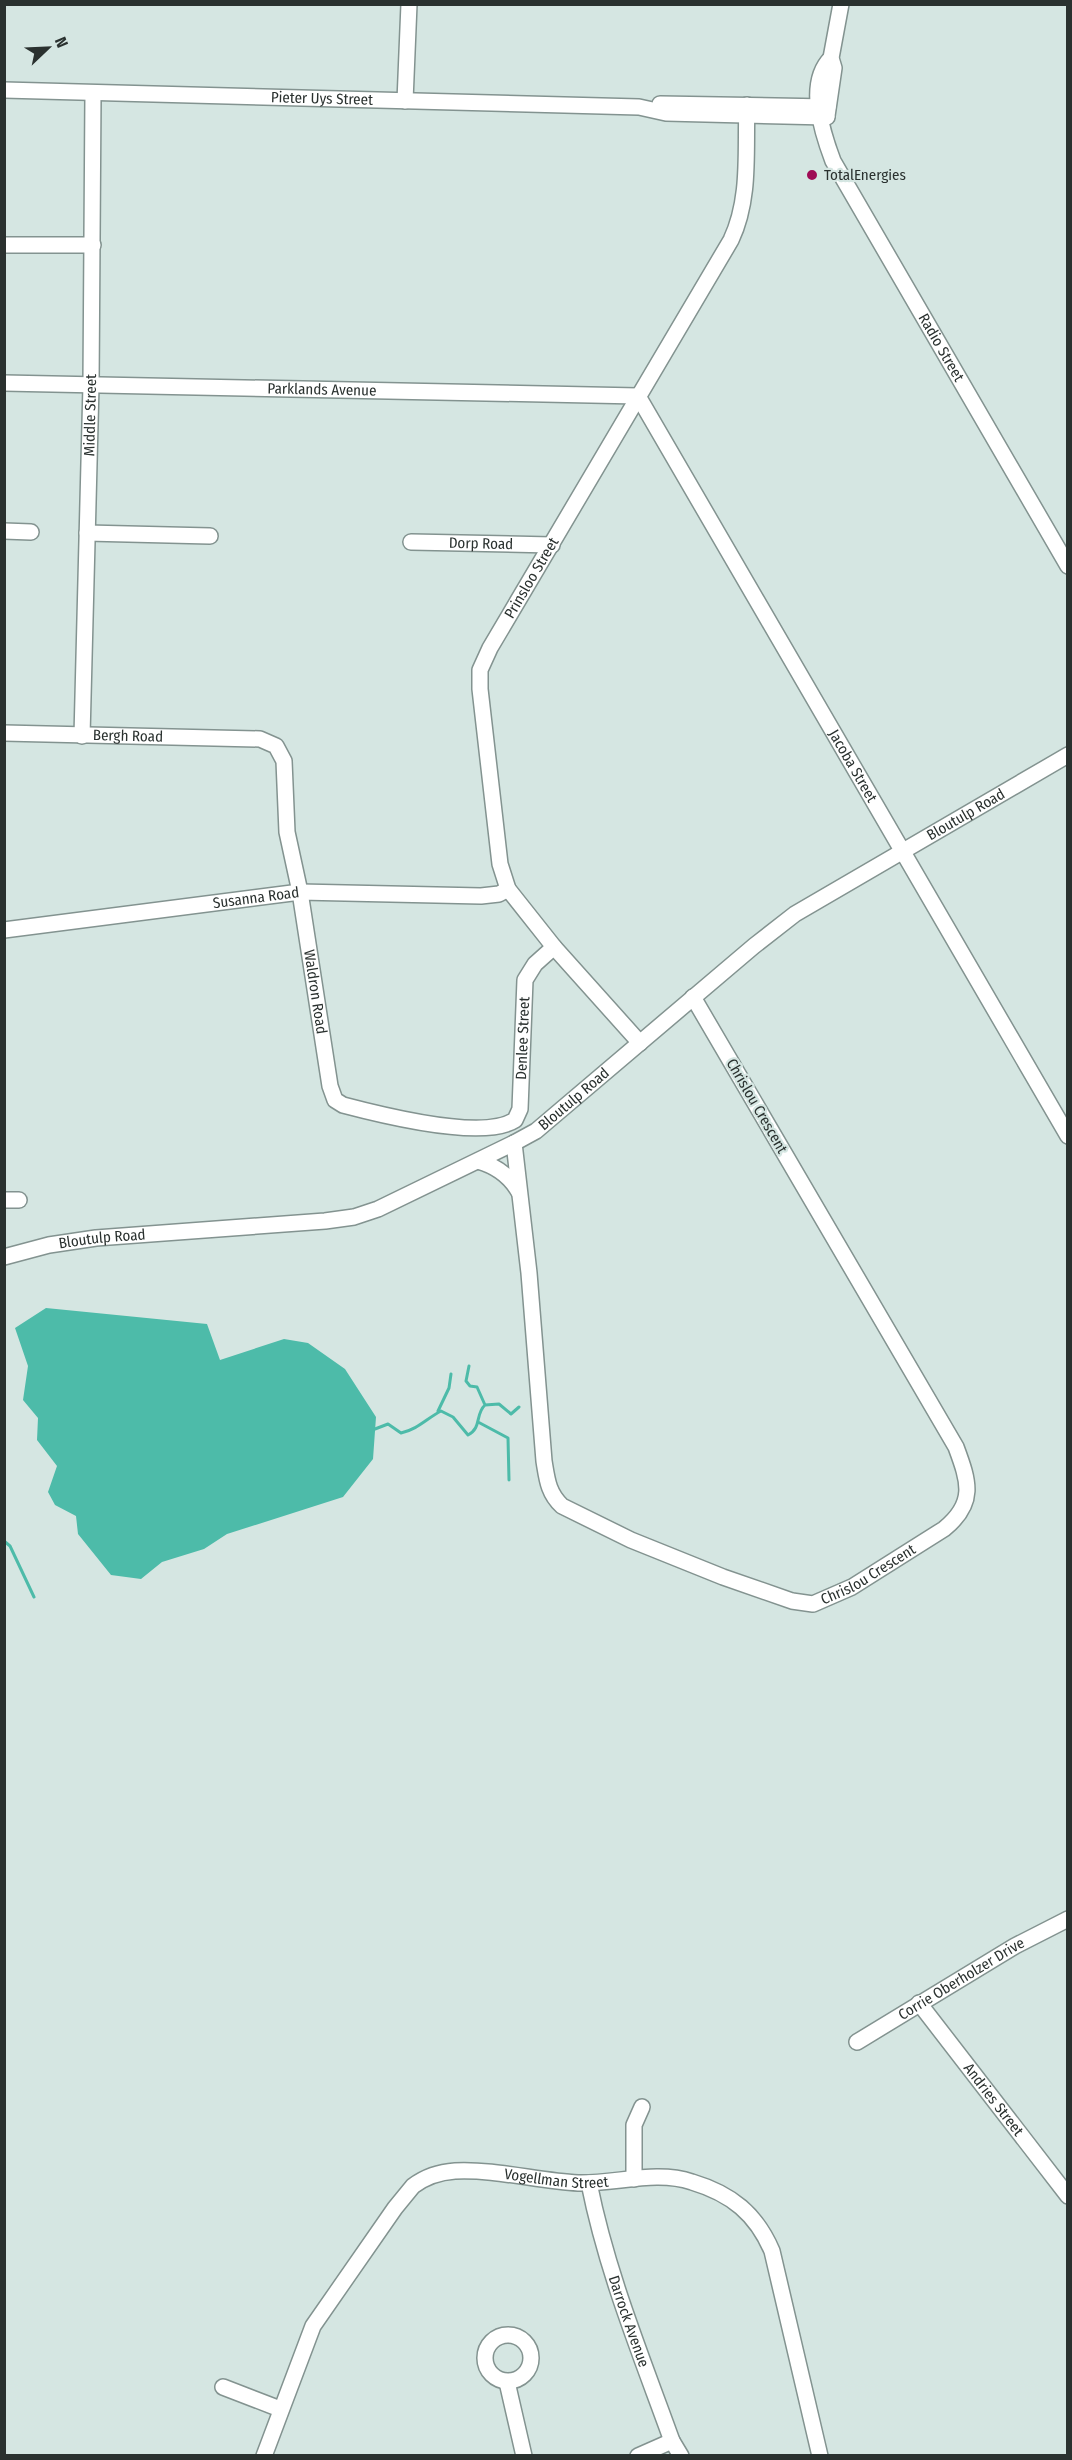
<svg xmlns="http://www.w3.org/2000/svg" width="1072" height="2460" viewBox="0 0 1072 2460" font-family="'Fira Sans Condensed',sans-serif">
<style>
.water{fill:#4dbba9}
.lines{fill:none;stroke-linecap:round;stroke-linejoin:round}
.stream{stroke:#4dbba9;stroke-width:3}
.minor-casing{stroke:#839390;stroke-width:18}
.minor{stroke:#fff;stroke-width:15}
.poi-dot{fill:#9f0c55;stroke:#d5e6e2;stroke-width:2}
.labels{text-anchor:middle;stroke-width:4.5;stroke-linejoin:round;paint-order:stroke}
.street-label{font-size:15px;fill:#2a312f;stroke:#d5e6e2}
.poi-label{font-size:15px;fill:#2a312f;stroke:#d5e6e2;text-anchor:start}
</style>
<rect width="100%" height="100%" fill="#d5e6e2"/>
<path class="water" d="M 46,1308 L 207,1324 L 220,1360 L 284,1339 L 308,1343 L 345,1369 L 376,1417 L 373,1459 L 343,1497 L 227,1534 L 204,1549 L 162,1562 L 141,1579 L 111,1575 L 78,1534 L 76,1516 L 55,1505 L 48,1492 L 57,1466 L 37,1440 L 38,1418 L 23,1400 L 28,1366 L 15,1328 Z"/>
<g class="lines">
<path class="stream" d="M 469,1366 L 466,1381 L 470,1386 L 477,1387 L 485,1405
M 438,1411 L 449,1388 L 451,1374
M 478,1422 L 508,1438 L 509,1480
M 375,1429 L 388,1424 L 401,1433 C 418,1429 426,1419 441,1411 L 453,1417 L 468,1435 C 482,1428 475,1414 485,1405 L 499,1404 L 511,1414 L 519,1407
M 4,1541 L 10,1546 L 34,1597"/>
<defs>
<g id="minor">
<path id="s1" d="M 831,58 C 806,83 822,132 833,161 L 1068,566"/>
<path id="s2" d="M 4,90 L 639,107 L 666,113 L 827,117"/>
<path d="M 405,101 L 409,4"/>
<path d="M 660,104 L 828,107"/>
<path d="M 827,116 L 834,68 L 831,58 L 841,4"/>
<path d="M 4,245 L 93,245"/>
<path id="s3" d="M 4,383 L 638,396 L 1068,1136"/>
<path d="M 4,531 L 31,532"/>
<path d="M 87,533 L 210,536"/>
<path id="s4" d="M 411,542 L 552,545"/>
<path id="s5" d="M 4,733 L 260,739 L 276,746 L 284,761 L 287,832 L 300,892 L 330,1086 L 335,1100 L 343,1105 C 381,1115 483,1141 515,1120 L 520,1109 L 525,980 L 535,964 L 554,947"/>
<path id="s6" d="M 82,736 L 91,385 L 93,94"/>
<path id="s7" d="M 4,930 L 300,892 L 481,896 L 499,894 L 508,889"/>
<path id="s8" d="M 640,1043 L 554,947 L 508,889 L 500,864 L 480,689 L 480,670 L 490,648 L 731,240 C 751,198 745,150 747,105"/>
<path id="s9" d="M 514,1143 L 529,1273 L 544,1461 C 547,1479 548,1493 562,1506 L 631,1540 L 723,1577 L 792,1601 L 813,1604 L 852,1587 L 944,1529 C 976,1503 969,1482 956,1447 L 693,997"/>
<path d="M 478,1161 C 496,1166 510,1176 519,1192"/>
<path d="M 4,1200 L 19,1200"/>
<path id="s10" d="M 4,1257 L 49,1245 L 96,1238 L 325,1221 L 354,1217 L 378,1209 L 514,1143 L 536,1131 L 754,946 L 795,914 L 1068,755"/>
<path id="s11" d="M 919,2003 L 1068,2196"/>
<path id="s12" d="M 857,2042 L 1015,1946 L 1068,1919"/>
<path d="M 634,2179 L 634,2125 L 642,2107"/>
<path id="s13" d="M 589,2183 C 607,2273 641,2355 672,2441 L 681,2456"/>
<circle cx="508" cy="2358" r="23"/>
<path d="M 507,2382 L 524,2456"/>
<path d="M 223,2387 L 280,2409"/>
<path id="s14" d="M 264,2456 L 313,2326 L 395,2208 L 413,2186 C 425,2177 440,2172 455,2171 C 495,2169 539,2181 578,2183 C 616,2184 656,2170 692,2182 C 732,2194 756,2214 772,2251 L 820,2456"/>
<path d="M 638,2456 L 672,2441"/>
</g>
</defs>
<use href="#minor" class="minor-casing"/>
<use href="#minor" class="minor"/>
</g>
<circle class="poi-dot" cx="812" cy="175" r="6"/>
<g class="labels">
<g class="street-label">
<text dy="5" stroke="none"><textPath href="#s2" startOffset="318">Pieter Uys Street</textPath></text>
<text dy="5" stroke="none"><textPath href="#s1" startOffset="324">Radio Street</textPath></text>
<text dy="5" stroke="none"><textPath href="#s3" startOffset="318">Parklands Avenue</textPath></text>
<text dy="5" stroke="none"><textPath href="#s6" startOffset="321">Middle Street</textPath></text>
<text dy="5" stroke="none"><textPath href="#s4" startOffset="70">Dorp Road</textPath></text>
<text dy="5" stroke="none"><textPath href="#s8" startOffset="530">Prinsloo Street</textPath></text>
<text dy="5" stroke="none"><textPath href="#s5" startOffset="124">Bergh Road</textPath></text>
<text dy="5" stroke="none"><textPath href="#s3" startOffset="1062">Jacoba Street</textPath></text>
<text dy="5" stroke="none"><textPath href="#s10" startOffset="1090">Bloutulp Road</textPath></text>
<text dy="5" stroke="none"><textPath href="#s7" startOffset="254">Susanna Road</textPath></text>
<text dy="5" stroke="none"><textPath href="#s5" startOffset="524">Waldron Road</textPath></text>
<text dy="5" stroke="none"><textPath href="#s5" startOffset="902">Denlee Street</textPath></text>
<text dy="5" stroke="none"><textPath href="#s10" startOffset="604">Bloutulp Road</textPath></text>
<text transform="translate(757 1106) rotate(60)" y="5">Chrislou Crescent</text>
<text dy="5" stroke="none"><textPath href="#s10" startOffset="100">Bloutulp Road</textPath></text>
<text dy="5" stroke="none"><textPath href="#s9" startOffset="702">Chrislou Crescent</textPath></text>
<text dy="5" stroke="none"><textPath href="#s12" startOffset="122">Corrie Oberholzer Drive</textPath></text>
<text dy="5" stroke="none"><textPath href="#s11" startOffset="122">Andries Street</textPath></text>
<text dy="5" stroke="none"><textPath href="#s14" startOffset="458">Vogellman Street</textPath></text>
<text dy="5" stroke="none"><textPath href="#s13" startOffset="144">Darrock Avenue</textPath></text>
</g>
<g class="poi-label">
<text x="824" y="180">TotalEnergies</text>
</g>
</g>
<rect width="1072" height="2460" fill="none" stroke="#2a312f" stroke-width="12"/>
<g transform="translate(48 48) rotate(67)" stroke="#d5e6e2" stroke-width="4.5" paint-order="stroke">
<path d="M0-4.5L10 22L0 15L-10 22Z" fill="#2a312f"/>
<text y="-9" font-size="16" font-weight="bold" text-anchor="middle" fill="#2a312f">N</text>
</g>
</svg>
